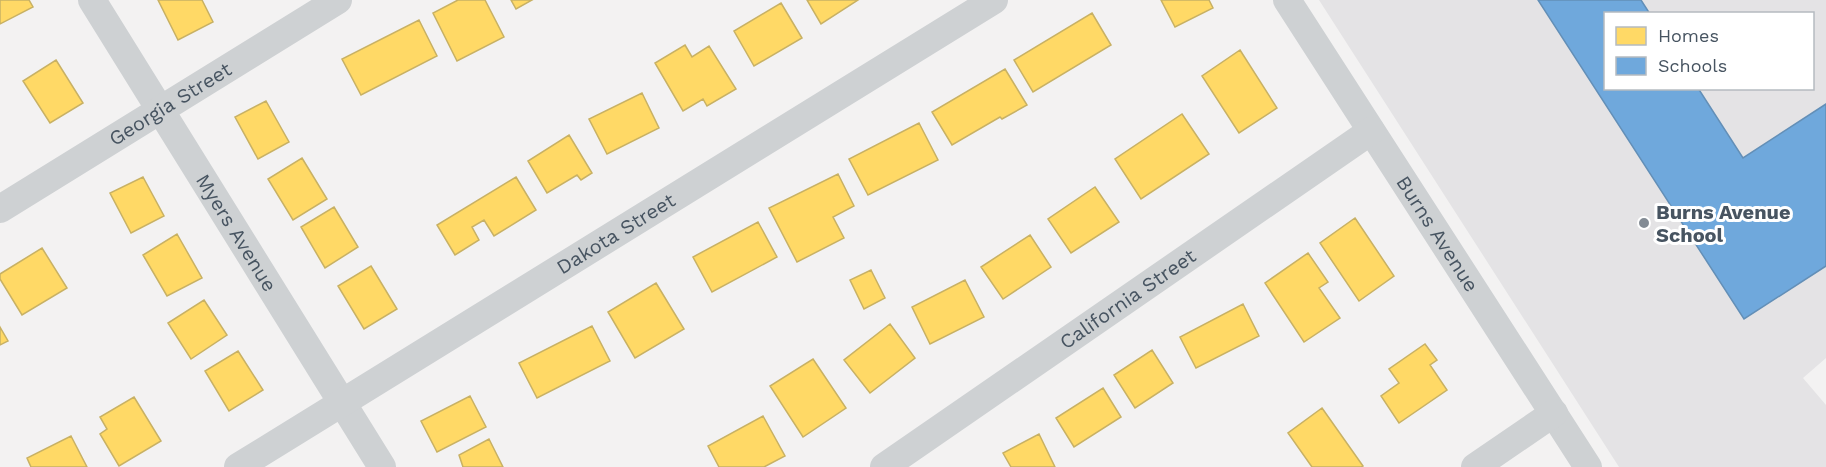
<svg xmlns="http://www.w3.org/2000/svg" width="1826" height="467" viewBox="0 0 1826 467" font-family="'Work Sans',sans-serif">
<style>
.education{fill:#e4e3e5;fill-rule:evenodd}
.homes{fill:#ffd966;stroke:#c8b164;stroke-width:1.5}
.schools{fill:#6fa8dc;stroke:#638fb7;stroke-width:1.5}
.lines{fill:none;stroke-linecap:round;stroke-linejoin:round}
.street{stroke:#ced1d3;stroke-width:28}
.poi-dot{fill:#838b94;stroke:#fff;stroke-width:2}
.labels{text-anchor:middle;stroke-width:6;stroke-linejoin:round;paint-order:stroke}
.street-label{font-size:20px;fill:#475461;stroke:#fff}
.poi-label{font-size:20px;font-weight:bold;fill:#475461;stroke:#fff;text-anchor:start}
</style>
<rect width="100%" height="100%" fill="#f3f2f2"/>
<path class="education" d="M 1319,0 L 1826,0 L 1826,358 L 1803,378 L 1826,405 L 1826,467 L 1619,467 ZM 1606,14 L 1812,14 L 1812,88 L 1606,88 Z"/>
<path class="homes" d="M 0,0 L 29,0 L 33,7 L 0,24 Z
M 158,0 L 202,0 L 213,22 L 178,40 Z
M 458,0 L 485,0 L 504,37 L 457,61 L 433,13 Z
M 511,0 L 532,0 L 516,9 Z
M 807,0 L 858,0 L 821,24 Z
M 1161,0 L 1209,0 L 1213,8 L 1175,27 Z
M 781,3 L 802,38 L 754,66 L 734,31 Z
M 1092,13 L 1111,45 L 1033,92 L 1014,60 Z
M 419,20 L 437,56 L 361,95 L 342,59 Z
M 685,45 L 692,57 L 709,46 L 736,89 L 707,106 L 703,99 L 683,111 L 655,63 Z
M 1240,50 L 1277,108 L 1239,133 L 1202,76 Z
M 56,60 L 83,103 L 50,123 L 23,81 Z
M 1005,69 L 1027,105 L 1002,119 L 1000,117 L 952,145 L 932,112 Z
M 642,93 L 659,128 L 607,154 L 589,119 Z
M 266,101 L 289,142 L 258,159 L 235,117 Z
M 1182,114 L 1209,154 L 1141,199 L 1115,159 Z
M 919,123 L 938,160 L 868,195 L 849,159 Z
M 569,135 L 592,173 L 581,180 L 577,175 L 547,193 L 528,161 Z
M 302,158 L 327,199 L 293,220 L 268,179 Z
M 838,174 L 854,206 L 833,217 L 844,238 L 797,262 L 769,208 Z
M 143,177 L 164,216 L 131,233 L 110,193 Z
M 516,177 L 536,210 L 494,236 L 484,220 L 472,227 L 479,240 L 455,255 L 437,225 Z
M 1095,187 L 1119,222 L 1071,253 L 1048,219 Z
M 334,207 L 358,247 L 325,268 L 301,227 Z
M 1355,218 L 1394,276 L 1359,301 L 1320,243 Z
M 758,222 L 777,257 L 712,292 L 693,257 Z
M 177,234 L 202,278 L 167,296 L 143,255 Z
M 1030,235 L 1051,267 L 1003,299 L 981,267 Z
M 42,248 L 67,288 L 22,315 L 0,279 L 0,274 Z
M 1308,253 L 1328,282 L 1319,288 L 1340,318 L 1304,342 L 1265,283 Z
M 371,266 L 397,309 L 364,329 L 338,286 Z
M 871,270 L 885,298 L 864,309 L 850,280 Z
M 965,280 L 984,317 L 930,344 L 912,307 Z
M 656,283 L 684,329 L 635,358 L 608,312 Z
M 204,300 L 227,335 L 191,359 L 168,323 Z
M 1243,304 L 1259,336 L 1196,368 L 1180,337 Z
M 890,324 L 915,358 L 870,393 L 844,360 Z
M 592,326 L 610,361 L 537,398 L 519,363 Z
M 0,327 L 8,341 L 0,345 Z
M 1425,344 L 1437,360 L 1430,365 L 1447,390 L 1399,423 L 1381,396 L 1399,383 L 1389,369 Z
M 1152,350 L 1173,383 L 1135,408 L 1114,375 Z
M 238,351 L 263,390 L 229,411 L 205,371 Z
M 813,359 L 846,408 L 803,437 L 770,386 Z
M 1103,388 L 1121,417 L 1074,447 L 1056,418 Z
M 470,396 L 486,427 L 437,452 L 421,421 Z
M 134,397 L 161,441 L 119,466 L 100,434 L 107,429 L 100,417 Z
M 1322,408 L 1363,466 L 1361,467 L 1312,467 L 1288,433 Z
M 763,416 L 785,456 L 764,467 L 719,467 L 708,446 Z
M 1039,434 L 1055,467 L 1011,467 L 1003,453 Z
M 71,436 L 87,467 L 31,467 L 27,458 Z
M 489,439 L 503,467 L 463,467 L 459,455 Z"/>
<path class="schools" d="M 1538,0 L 1641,0 L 1650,14 L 1606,14 L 1606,88 L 1698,88 L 1743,158 L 1826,104 L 1826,266 L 1744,319 Z"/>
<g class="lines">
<g class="street">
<path id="s1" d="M 92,0 L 382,467"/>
<path id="s2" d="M 1287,0 L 1588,467"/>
<path id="s3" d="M 0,209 L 338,0"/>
<path id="s4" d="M 238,467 L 994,0"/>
<path id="s5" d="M 884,467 L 1371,131"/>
<path d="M 1475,467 L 1554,413"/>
</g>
</g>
<circle class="poi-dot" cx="1644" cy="223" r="6"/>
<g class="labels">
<g class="street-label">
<text dy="7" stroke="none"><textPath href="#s3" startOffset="200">Georgia Street</textPath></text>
<text dy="7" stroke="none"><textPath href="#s4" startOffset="444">Dakota Street</textPath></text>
<text dy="7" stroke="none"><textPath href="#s1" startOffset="274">Myers Avenue</textPath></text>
<text dy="7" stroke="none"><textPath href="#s2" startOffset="278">Burns Avenue</textPath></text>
<text dy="7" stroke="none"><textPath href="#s5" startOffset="296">California Street</textPath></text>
</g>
<g class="poi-label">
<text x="1656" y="219">Burns Avenue<tspan x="1656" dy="23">School</tspan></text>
</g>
</g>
<rect x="1604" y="12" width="210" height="78" fill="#ffffff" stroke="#b5bbc0" stroke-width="1.5"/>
<rect x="1616" y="27" width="30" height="18" fill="#ffd966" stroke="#b5bbc0" stroke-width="1.5"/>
<text x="1658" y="42" font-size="18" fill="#475461">Homes</text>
<rect x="1616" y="57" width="30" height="18" fill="#6fa8dc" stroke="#b5bbc0" stroke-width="1.5"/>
<text x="1658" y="72" font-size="18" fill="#475461">Schools</text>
</svg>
